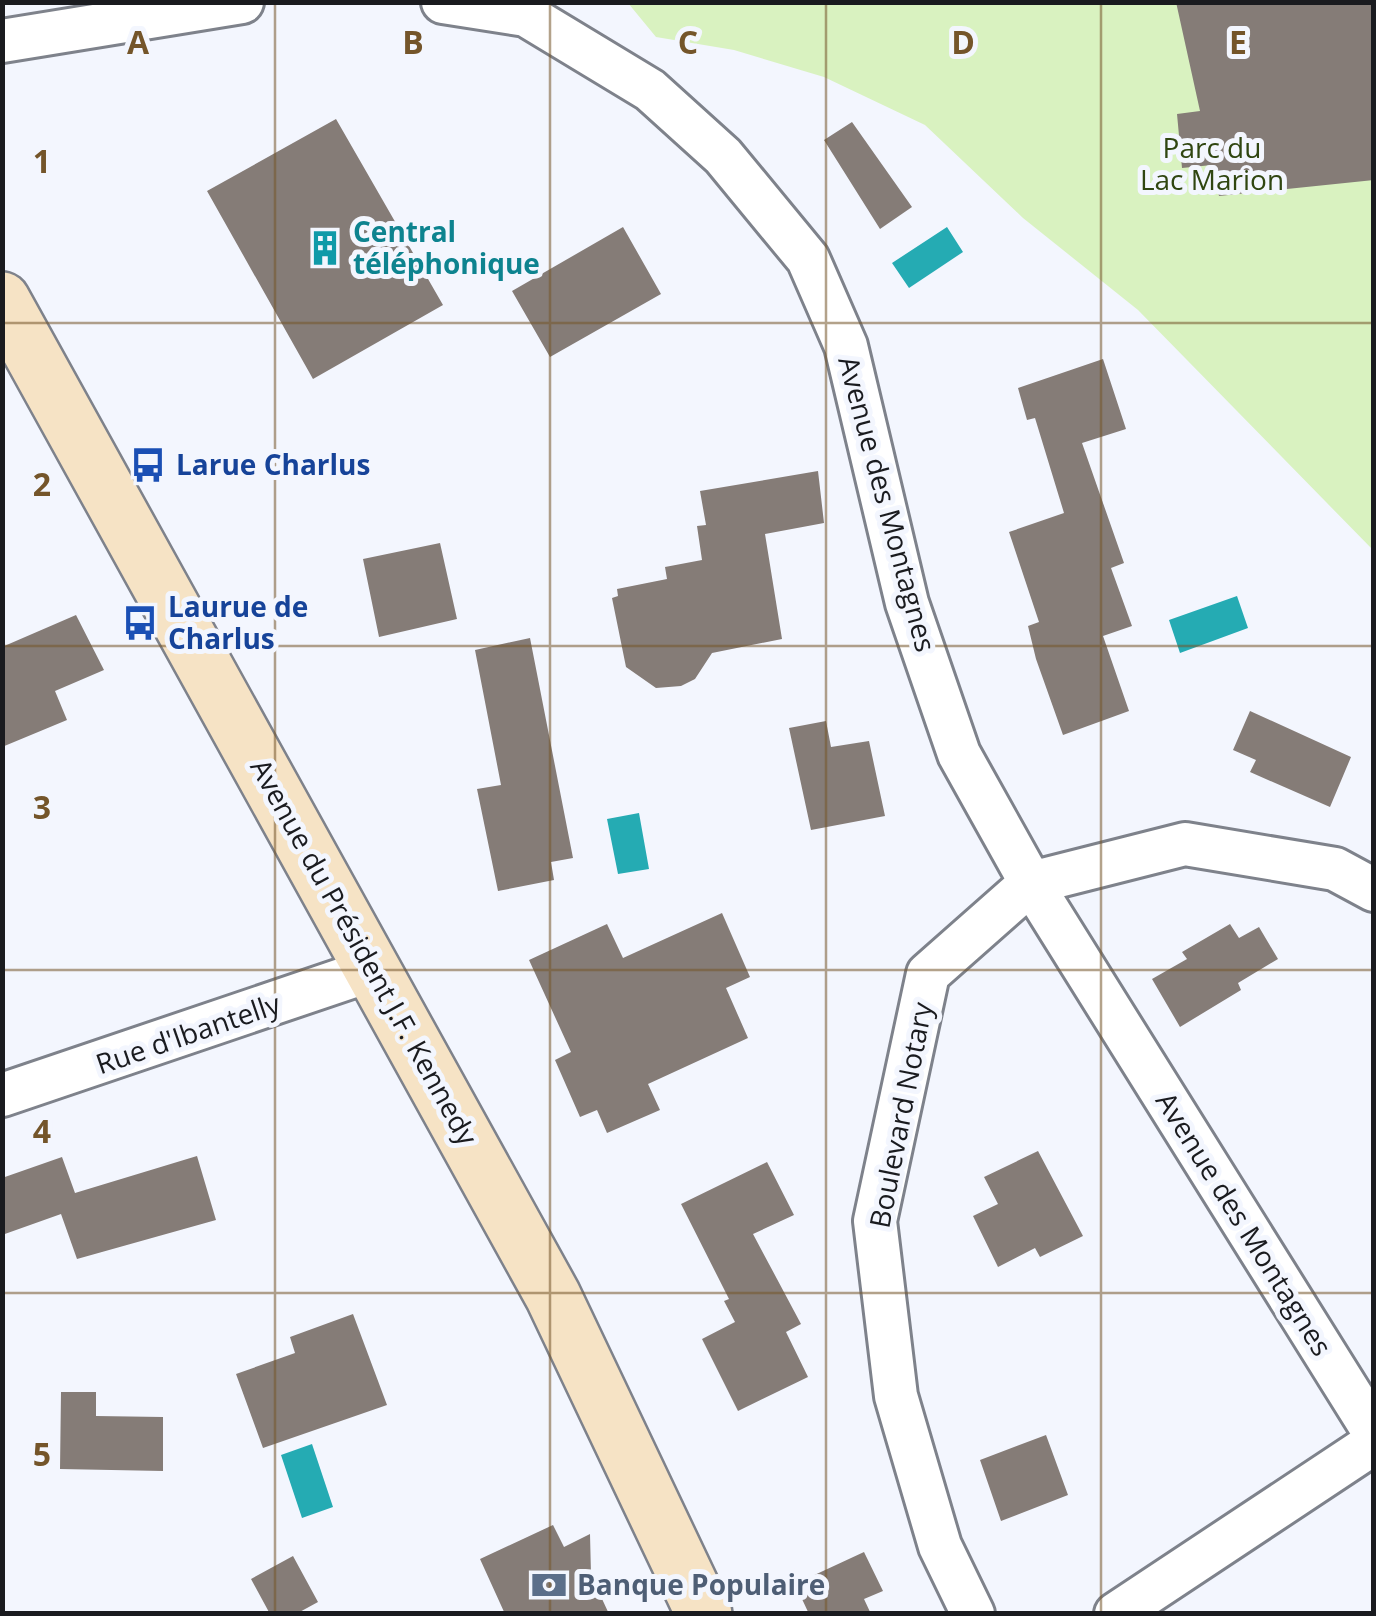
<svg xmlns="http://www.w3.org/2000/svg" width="1376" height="1616" viewBox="0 0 1376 1616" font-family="'Open Sans',sans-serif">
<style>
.green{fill:#d9f2c0}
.water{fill:#25abb3}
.building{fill:#857c77}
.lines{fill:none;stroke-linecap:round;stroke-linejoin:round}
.street-casing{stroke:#7e828b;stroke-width:48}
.secondary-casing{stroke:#7e828b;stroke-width:60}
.street{stroke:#fff;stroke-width:42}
.secondary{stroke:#f6e3c5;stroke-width:55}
.grid{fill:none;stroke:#74552a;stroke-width:2.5;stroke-opacity:0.55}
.labels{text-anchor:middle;stroke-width:10;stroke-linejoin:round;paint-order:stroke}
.park-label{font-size:28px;fill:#304611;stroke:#f3f6fe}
.culture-label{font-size:28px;font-weight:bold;fill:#0d838f;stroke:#f3f6fe;text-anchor:start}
.transit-label{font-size:28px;font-weight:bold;fill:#164399;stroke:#f3f6fe;text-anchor:start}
.street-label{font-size:28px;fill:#1a1b1f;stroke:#f3f6fe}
.service-label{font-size:28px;font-weight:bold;fill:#4e5e75;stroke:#f3f6fe;text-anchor:start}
.grid-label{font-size:32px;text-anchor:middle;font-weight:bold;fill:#74552a;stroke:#f3f6fe;stroke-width:10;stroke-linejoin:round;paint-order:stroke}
</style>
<rect width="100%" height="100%" fill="#f3f6fe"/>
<path class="green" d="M 628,3 L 1373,3 L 1373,550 L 1138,310 L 1023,218 L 925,125 L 824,77 L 734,50 L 656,37 Z"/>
<path class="water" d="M 947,227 L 963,252 L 909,288 L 892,263 Z
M 1237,596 L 1248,628 L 1180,653 L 1169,620 Z
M 639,813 L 649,869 L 618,874 L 607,819 Z
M 312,1444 L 333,1507 L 302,1518 L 281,1455 Z"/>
<path class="building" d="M 1176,2 L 1374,2 L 1374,180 L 1219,196 L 1212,165 L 1182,168 L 1177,114 L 1200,111 Z
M 336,119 L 443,305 L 313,379 L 207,191 Z
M 852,122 L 912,207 L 880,229 L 824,140 Z
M 623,227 L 661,294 L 550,357 L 512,291 Z
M 1103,359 L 1126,429 L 1082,443 L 1124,563 L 1111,568 L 1132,626 L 1103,636 L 1129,711 L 1063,735 L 1036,659 L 1028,626 L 1039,622 L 1009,532 L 1064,513 L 1035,418 L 1027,420 L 1018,388 Z
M 818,471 L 824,523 L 765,534 L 782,639 L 712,653 L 695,679 L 681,686 L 656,688 L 626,667 L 612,598 L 618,596 L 617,589 L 667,579 L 665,567 L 702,560 L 697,526 L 706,525 L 700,491 Z
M 440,543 L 457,619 L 379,637 L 363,559 Z
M 76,615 L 104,670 L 55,691 L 67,720 L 2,747 L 2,647 Z
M 530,638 L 573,858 L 551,862 L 554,880 L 498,891 L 477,789 L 501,785 L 475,650 Z
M 1250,711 L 1351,757 L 1330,807 L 1250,772 L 1256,760 L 1233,750 Z
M 826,721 L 831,747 L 869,741 L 885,816 L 811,830 L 789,728 Z
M 722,913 L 750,977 L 726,988 L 748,1038 L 648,1084 L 660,1110 L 607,1133 L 597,1110 L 580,1117 L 555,1060 L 571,1052 L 529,960 L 607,924 L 623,958 Z
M 1230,924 L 1239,938 L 1259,927 L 1278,959 L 1238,983 L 1241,990 L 1180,1027 L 1152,979 L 1187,959 L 1182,952 Z
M 1038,1151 L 1083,1236 L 1040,1257 L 1035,1248 L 998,1267 L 973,1216 L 998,1204 L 984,1177 Z
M 197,1156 L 216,1220 L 77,1259 L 61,1214 L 2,1235 L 2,1178 L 62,1157 L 75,1193 Z
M 767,1162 L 794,1215 L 753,1234 L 801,1324 L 786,1332 L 808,1377 L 738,1411 L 702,1339 L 735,1322 L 724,1301 L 729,1299 L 681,1204 Z
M 353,1314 L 387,1405 L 263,1448 L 236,1374 L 295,1353 L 290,1337 Z
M 61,1392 L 96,1392 L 96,1416 L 163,1417 L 163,1471 L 60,1469 Z
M 1046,1435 L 1068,1495 L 1001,1521 L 980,1460 Z
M 553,1525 L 564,1547 L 590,1534 L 591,1575 L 609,1614 L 505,1614 L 480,1559 Z
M 864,1552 L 883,1591 L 864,1599 L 871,1614 L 809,1614 L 795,1584 Z
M 293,1556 L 318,1602 L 296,1614 L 270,1614 L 251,1579 Z"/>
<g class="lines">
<defs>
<path id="street" d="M 443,2 L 526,15 L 650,90 L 723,156 L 808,259 L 846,346 L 907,603 L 959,754 L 1031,883 L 1374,1432
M 2,41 L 242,2
M 2,1095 L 374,969
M 973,1614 L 940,1546 L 896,1396 L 875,1221 L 928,974 L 1031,883 L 1185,844 L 1335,869 L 1374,890
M 1116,1614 L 1374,1443"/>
<path id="secondary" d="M 2,300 L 553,1296 L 704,1614"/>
</defs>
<use href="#street" class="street-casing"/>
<use href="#secondary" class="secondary-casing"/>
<use href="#street" class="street"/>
<use href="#secondary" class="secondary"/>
</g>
<path class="grid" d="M 275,2 L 275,1614M 550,2 L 550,1614M 826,2 L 826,1614M 1101,2 L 1101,1614M 2,323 L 1374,323M 2,646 L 1374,646M 2,970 L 1374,970M 2,1293 L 1374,1293"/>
<defs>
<symbol id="building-bare" viewBox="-9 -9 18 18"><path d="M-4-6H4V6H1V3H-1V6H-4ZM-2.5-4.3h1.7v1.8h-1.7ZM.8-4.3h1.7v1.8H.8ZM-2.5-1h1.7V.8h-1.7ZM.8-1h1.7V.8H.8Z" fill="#0f9aa8" stroke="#f3f6fe" stroke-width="2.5" paint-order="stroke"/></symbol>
<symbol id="bus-bare" viewBox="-9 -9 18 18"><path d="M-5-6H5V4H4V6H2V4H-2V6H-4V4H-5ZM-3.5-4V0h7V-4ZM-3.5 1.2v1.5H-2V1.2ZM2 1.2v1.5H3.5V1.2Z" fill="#1a4fb4" stroke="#f3f6fe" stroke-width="2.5" paint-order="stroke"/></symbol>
<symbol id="bank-bare" viewBox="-9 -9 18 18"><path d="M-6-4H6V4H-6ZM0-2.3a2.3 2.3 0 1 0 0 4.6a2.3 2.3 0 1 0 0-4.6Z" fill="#5c6f8a" stroke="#f3f6fe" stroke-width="2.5" paint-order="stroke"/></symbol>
</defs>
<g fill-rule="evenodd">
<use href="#building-bare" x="300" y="223" width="50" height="50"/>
<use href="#bus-bare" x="123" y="440" width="50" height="50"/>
<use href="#bus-bare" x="115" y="598" width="50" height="50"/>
<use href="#bank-bare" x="524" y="1560" width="50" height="50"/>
</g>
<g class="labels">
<g class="park-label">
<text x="1212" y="158">Parc du<tspan x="1212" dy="32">Lac Marion</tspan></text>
</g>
<g class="culture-label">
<text x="353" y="242">Central<tspan x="353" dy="32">téléphonique</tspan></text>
</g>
<g class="transit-label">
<text x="176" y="475">Larue Charlus</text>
<text x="168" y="617">Laurue de<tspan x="168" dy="32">Charlus</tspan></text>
</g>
<g class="street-label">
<text transform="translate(887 504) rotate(75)" y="10">Avenue des Montagnes</text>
<text transform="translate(364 952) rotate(61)" y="10">Avenue du Président J.F. Kennedy</text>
<text transform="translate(188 1034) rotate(-19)" y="10">Rue d'Ibantelly</text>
<text transform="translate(901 1115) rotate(-79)" y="10">Boulevard Notary</text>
<text transform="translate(1244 1224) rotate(58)" y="10">Avenue des Montagnes</text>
</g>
<g class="service-label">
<text x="577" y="1595">Banque Populaire</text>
</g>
</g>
<g class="grid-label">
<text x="138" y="54">A</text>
<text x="413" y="54">B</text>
<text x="688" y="54">C</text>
<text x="963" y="54">D</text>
<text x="1238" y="54">E</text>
<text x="42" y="173">1</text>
<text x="42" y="496">2</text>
<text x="42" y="819">3</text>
<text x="42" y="1143">4</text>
<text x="42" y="1466">5</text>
</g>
<rect width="1376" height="1616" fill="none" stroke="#1a1b1f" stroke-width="10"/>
</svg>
